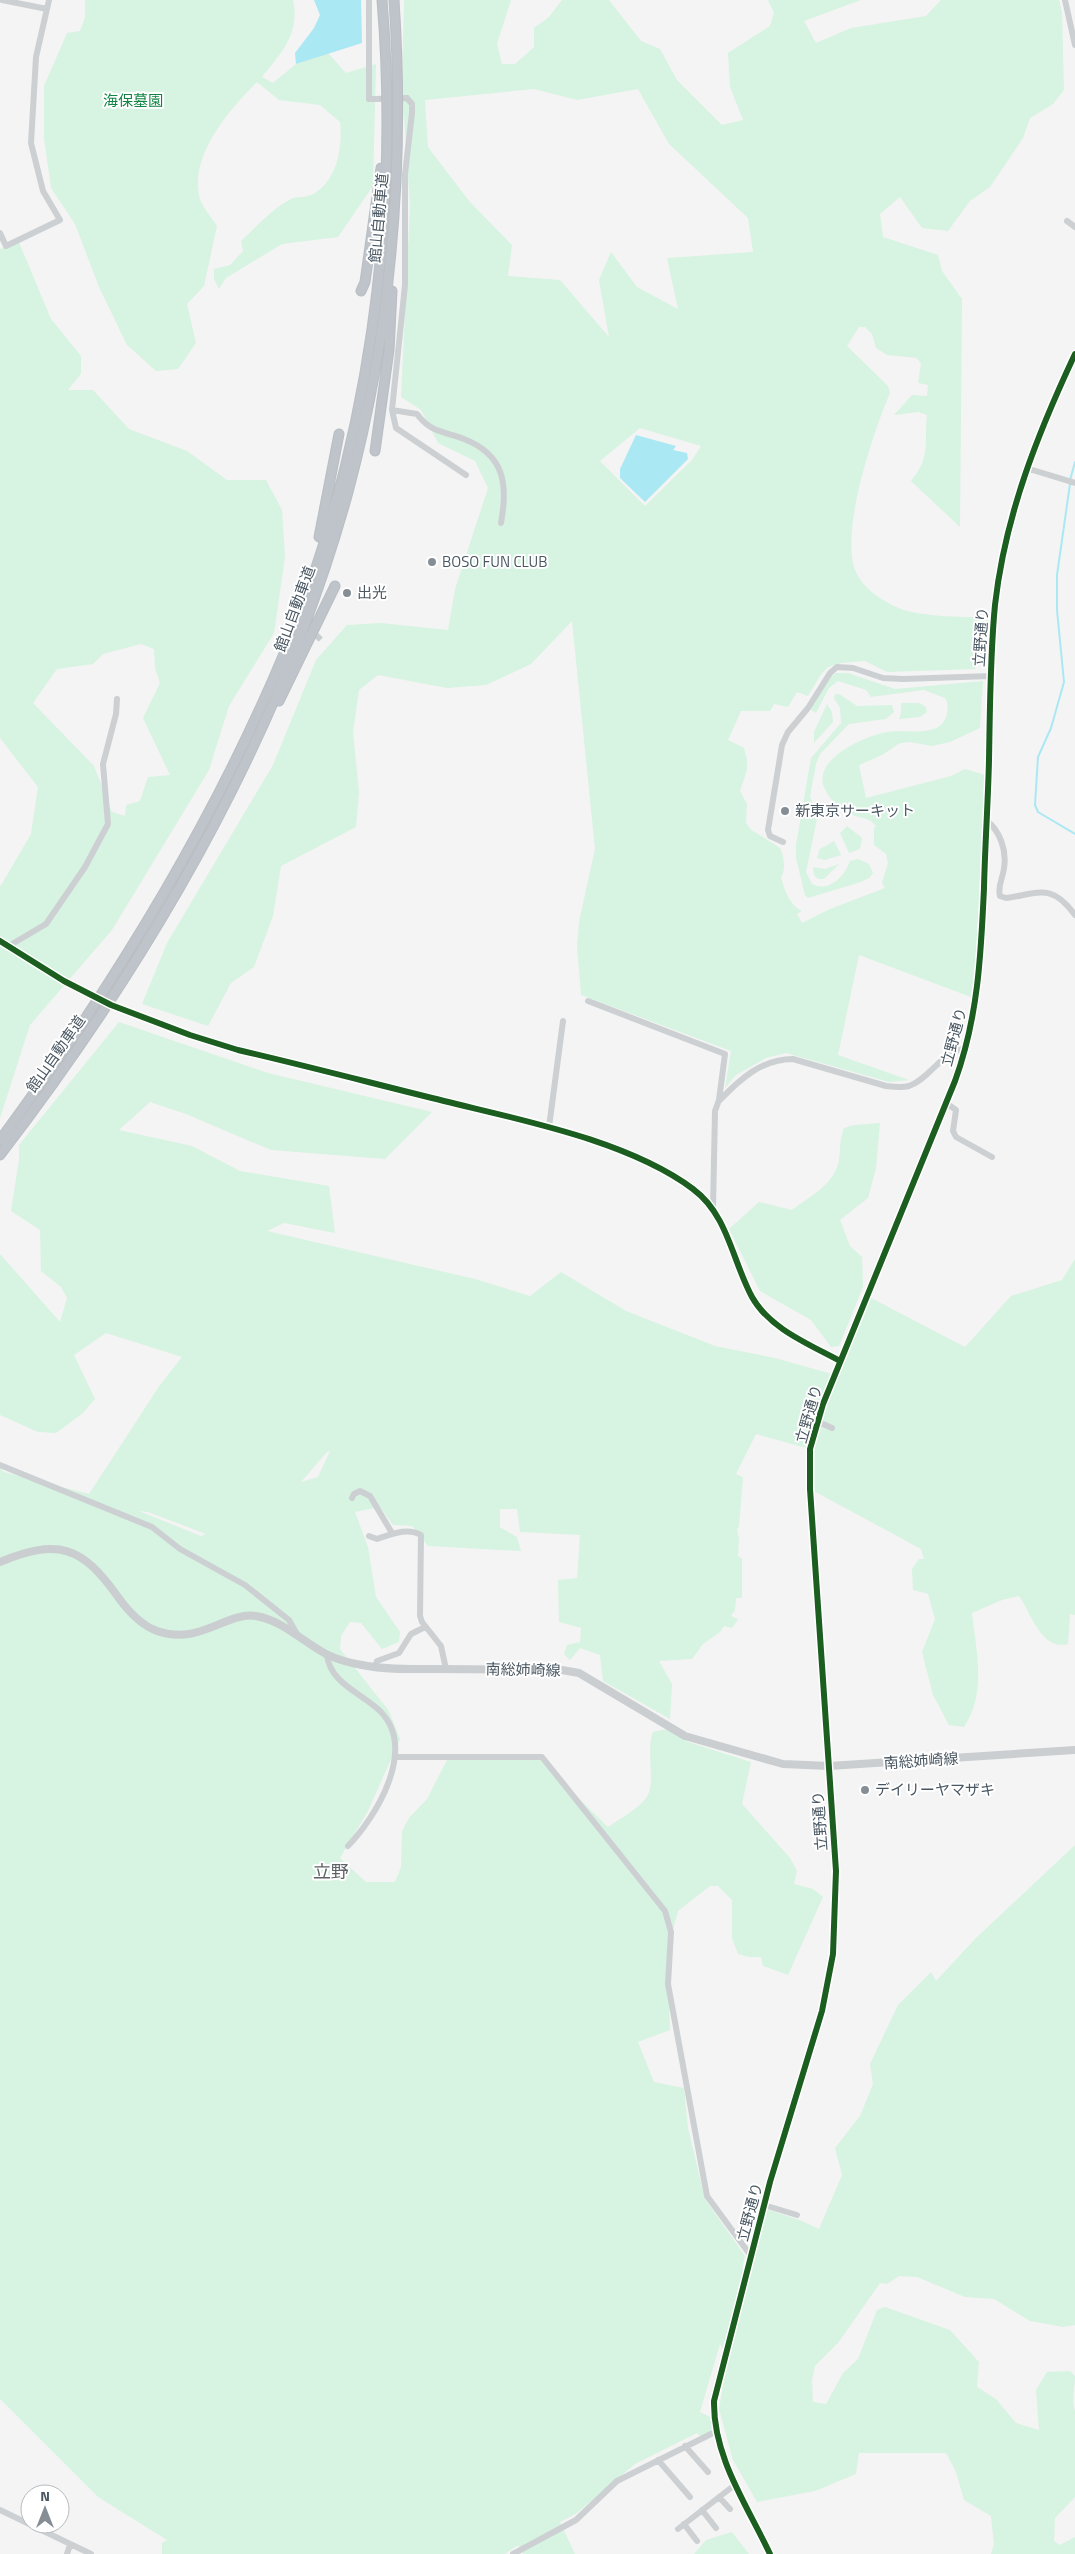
<svg xmlns="http://www.w3.org/2000/svg" width="1075" height="2554" viewBox="0 0 1075 2554" font-family="'Titillium Web','Noto Sans JP',sans-serif">
<style>
.green{fill:#d7f3e1;fill-rule:evenodd}
.water{fill:#aae8f3}
.lines{fill:none;stroke-linecap:round;stroke-linejoin:round}
.stream{stroke:#aae8f3;stroke-width:2}
.minor-tunnel{stroke:#c9cdd0;stroke-width:6;stroke-dasharray:6 3;stroke-linecap:butt}
.highway-casing{stroke:#b8bec3;stroke-width:11}
.minor{stroke:#cdd0d2;stroke-width:6}
.major{stroke:#caced0;stroke-width:8}
.highway{stroke:#bec4c9;stroke-width:9}
.minor-bridge{stroke:#cdd0d2;stroke-width:6}
.cycleway-casing{stroke:#fff;stroke-width:9}
.cycleway{stroke:#1b5e20;stroke-width:6}
.poi-dot{fill:#858e95;stroke:#fff;stroke-width:2}
.labels{text-anchor:middle;stroke-width:4;stroke-linejoin:round;paint-order:stroke}
.park-label{font-size:15px;fill:#128544;stroke:#fff}
.street-label{font-size:15px;fill:#495762;stroke:#fff}
.poi-label{font-size:15px;fill:#495762;stroke:#fff;text-anchor:start}
.quarter-label{font-size:18px;fill:#5e6368;stroke:#fff}
</style>
<rect width="100%" height="100%" fill="#f4f4f4"/>
<path class="green" d="M 85,0 L 293,0 C 300,34 282,52 262,77 L 273,83 L 296,64 L 328,53 L 346,73 L 376,64 L 373,186 L 338,237 L 282,244 L 226,278 L 219,289 L 214,279 L 214,269 L 230,265 L 243,251 L 241,241 C 254,229 274,207 291,199 C 298,196 307,198 313,194 C 337,181 343,147 340,122 L 320,105 L 279,100 L 257,82 C 229,110 188,157 200,199 C 203,208 212,218 217,226 L 204,286 L 187,304 L 196,343 L 178,369 L 156,371 L 127,345 L 99,287 L 75,224 L 51,188 L 44,138 L 44,86 L 67,33 L 80,31 L 85,17 Z
M 404,0 L 511,0 L 497,44 L 502,64 L 515,64 L 534,47 L 534,28 L 549,17 L 562,0 L 609,0 L 641,41 L 660,49 L 677,80 L 722,125 L 743,120 L 730,87 L 728,53 L 770,26 L 774,13 L 768,0 L 861,0 L 804,21 L 816,43 L 851,28 L 926,16 L 941,0 L 1059,0 L 1062,12 L 1064,90 L 1053,104 L 1030,118 L 1023,138 L 990,187 L 970,201 L 948,231 L 922,228 L 900,197 L 880,214 L 883,237 L 938,255 L 942,271 L 962,299 L 960,527 L 911,481 C 931,457 924,443 927,415 L 918,412 L 894,415 L 912,395 L 927,396 L 928,385 L 918,383 L 921,364 L 917,358 L 887,355 L 876,348 L 872,334 L 865,327 L 859,327 L 847,346 L 888,386 L 890,393 C 874,430 837,538 857,574 C 864,589 880,599 894,606 C 918,618 961,616 988,618 L 984,654 L 975,669 L 887,672 L 865,661 L 841,663 L 828,667 L 821,674 L 808,696 L 797,692 L 788,707 L 774,704 L 770,711 L 741,711 L 728,740 L 744,748 L 747,760 L 747,770 L 740,791 L 747,804 L 746,822 L 750,829 L 780,848 C 784,856 786,870 781,877 C 784,889 790,906 802,911 L 797,914 L 802,923 L 830,909 L 885,888 L 882,883 L 888,863 L 886,854 L 874,845 L 874,828 L 876,826 C 869,818 865,819 856,816 C 844,813 830,801 825,789 C 810,760 866,735 888,732 C 907,729 943,739 947,713 C 948,707 948,703 945,698 L 924,690 L 871,697 L 866,690 L 838,681 L 829,688 L 816,713 L 811,710 L 812,705 L 829,678 L 836,673 L 848,673 L 895,689 L 983,681 L 980,728 L 950,742 L 932,746 L 910,742 L 900,743 L 882,755 L 859,765 L 866,798 L 951,776 L 965,769 L 985,775 L 976,963 L 971,997 L 859,955 L 838,1055 L 909,1080 L 889,1082 L 786,1053 L 766,1058 L 736,1075 L 725,1088 L 731,1051 L 581,995 L 577,947 L 579,922 L 595,849 L 572,621 L 531,664 L 486,685 L 447,688 L 378,675 L 359,690 L 353,732 L 359,792 L 356,827 L 281,866 L 273,916 L 254,967 L 231,983 L 208,1026 L 142,1004 L 167,943 L 273,765 L 316,660 L 347,625 L 381,623 L 448,630 L 455,589 L 488,488 L 475,461 L 438,443 L 421,410 L 401,397 L 410,206 L 402,87 ZM 534,89 L 577,100 L 638,89 L 669,144 L 748,218 L 753,252 L 667,258 L 678,309 L 637,287 L 611,252 L 599,280 L 609,337 L 560,280 L 508,276 L 512,245 L 469,201 L 428,147 L 425,100 ZM 640,428 L 701,446 L 692,460 L 645,506 L 600,461 Z
M 18,240 L 51,319 L 81,356 L 81,374 L 68,390 L 93,390 L 129,429 L 187,451 L 227,480 L 266,480 L 282,510 L 285,557 L 274,633 L 229,706 L 209,770 L 112,930 L 30,1025 L 0,1118 L 0,887 L 31,834 L 38,787 L 0,738 L 0,249 ZM 141,644 L 154,649 L 155,668 L 160,683 L 143,718 L 170,775 L 148,777 L 140,801 L 126,805 L 125,816 L 112,812 L 94,766 L 33,703 L 57,669 L 93,664 L 103,654 Z
M 835,694 L 839,694 L 857,706 L 892,705 L 894,712 L 886,719 L 849,724 L 820,754 L 816,764 L 810,796 L 817,819 L 806,872 L 812,884 C 829,893 845,876 850,861 L 858,859 L 869,864 L 873,873 L 869,878 L 861,882 L 808,898 L 805,895 L 796,858 L 796,845 L 811,758 L 841,723 L 840,708 L 834,698 Z
M 901,703 L 919,703 L 926,707 L 927,712 L 920,717 L 899,719 L 901,713 Z
M 827,704 L 832,712 L 833,722 L 814,743 L 814,732 Z
M 847,826 L 862,838 L 860,849 L 849,853 L 840,833 Z
M 834,841 L 841,855 L 825,860 L 817,858 L 820,849 Z
M 839,864 L 824,879 L 818,879 L 814,875 L 813,867 L 825,869 Z
M 119,1022 L 268,1073 L 432,1112 L 385,1159 L 271,1150 L 186,1114 L 150,1102 L 119,1130 L 192,1146 L 240,1171 L 329,1186 L 335,1233 L 284,1223 L 267,1231 L 475,1279 L 530,1296 L 561,1272 L 626,1311 L 715,1346 L 775,1358 L 839,1376 L 871,1298 L 965,1347 L 1011,1296 L 1062,1280 L 1075,1259 L 1075,1615 L 1070,1614 L 1068,1644 C 1041,1651 1032,1614 1019,1596 L 1002,1600 L 972,1613 C 976,1650 987,1693 964,1727 L 949,1725 L 933,1695 L 922,1652 L 935,1619 L 928,1594 L 913,1590 L 912,1569 L 919,1559 L 924,1559 L 921,1549 L 810,1489 L 810,1449 L 756,1434 L 736,1474 L 743,1477 L 739,1527 L 737,1529 L 739,1539 L 738,1556 L 742,1559 L 742,1598 L 736,1598 L 735,1610 L 731,1616 L 738,1619 L 732,1628 L 724,1626 L 720,1632 L 703,1644 L 692,1659 L 659,1661 L 672,1684 L 670,1719 L 603,1681 L 600,1655 L 580,1648 L 570,1660 L 564,1654 L 567,1645 L 580,1642 L 581,1628 L 559,1622 L 558,1580 L 577,1578 L 580,1535 L 520,1532 L 517,1509 L 500,1509 L 500,1527 L 517,1537 L 521,1551 L 428,1546 L 412,1526 L 393,1525 L 380,1507 L 355,1512 L 368,1547 L 376,1597 L 400,1632 L 399,1642 L 382,1649 L 361,1623 L 350,1622 L 341,1636 L 340,1649 L 389,1711 L 400,1739 L 368,1811 L 340,1858 L 366,1882 L 395,1882 L 401,1867 L 402,1831 L 409,1818 L 427,1799 L 447,1760 L 459,1760 L 462,1757 L 542,1757 L 565,1785 L 608,1827 C 619,1819 637,1810 646,1798 C 657,1784 645,1751 653,1732 L 667,1729 L 680,1733 L 688,1742 L 751,1762 L 742,1804 L 790,1858 L 797,1871 L 794,1884 L 813,1889 L 823,1897 L 788,1975 L 763,1966 L 761,1957 L 749,1957 L 738,1954 L 732,1938 L 732,1900 L 718,1886 L 710,1886 L 678,1911 L 670,1940 L 668,1985 L 670,2030 L 638,2042 L 654,2082 L 684,2088 L 688,2128 L 705,2199 L 745,2256 L 742,2268 L 754,2258 L 766,2209 L 802,2221 L 819,2229 L 842,2175 L 835,2148 L 860,2116 L 873,2084 L 870,2064 L 898,2005 L 931,1972 L 936,1981 L 975,1939 L 1075,1845 L 1075,2325 L 1063,2327 L 1030,2321 L 994,2299 L 965,2297 L 917,2277 L 899,2276 L 887,2284 L 880,2283 L 838,2343 L 815,2366 L 812,2380 L 813,2402 L 826,2404 L 843,2373 L 858,2359 L 877,2310 L 885,2307 L 950,2330 L 979,2362 L 977,2387 L 996,2399 L 1016,2423 L 1039,2430 L 1036,2390 L 1047,2372 L 1070,2371 L 1075,2376 C 1075,2387 1071,2402 1075,2411 L 1075,2497 L 1055,2518 L 1054,2541 L 1060,2545 L 1075,2537 L 1075,2554 L 991,2554 L 994,2544 L 991,2516 L 964,2500 L 956,2472 L 946,2453 L 859,2453 L 856,2474 L 815,2491 L 757,2502 L 733,2460 L 719,2409 L 728,2357 L 720,2344 L 700,2412 L 710,2417 L 712,2428 L 706,2441 L 697,2433 L 635,2464 L 577,2513 L 560,2522 L 575,2554 L 523,2554 L 518,2545 L 505,2554 L 162,2554 L 162,2543 L 167,2540 L 98,2497 L 0,2399 L 0,1468 L 4,1472 L 89,1494 L 160,1385 L 182,1357 L 106,1333 L 74,1355 L 95,1399 L 83,1413 L 56,1433 L 38,1432 L 0,1415 L 0,1254 L 60,1322 L 67,1298 L 61,1287 L 41,1271 L 40,1230 L 11,1211 L 19,1160 L 19,1145 ZM 330,1451 L 318,1477 L 301,1482 L 327,1452 ZM 139,1511 L 148,1512 L 206,1534 L 201,1536 Z
M 880,1123 L 876,1168 L 868,1198 L 840,1220 L 850,1246 L 862,1257 L 863,1287 L 839,1346 L 831,1347 L 811,1320 L 760,1291 L 729,1229 L 759,1202 L 792,1210 C 810,1196 836,1184 839,1159 C 841,1146 839,1142 844,1128 L 854,1125 Z
M 732,2532 L 749,2554 L 694,2554 L 706,2540 Z"/>
<path class="water" d="M 314,0 L 361,0 L 362,43 L 296,64 L 295,53 L 314,28 L 320,15 Z
M 636,435 L 676,446 L 673,450 L 687,453 L 688,459 L 645,502 L 620,478 L 620,469 Z"/>
<g class="lines">
<path class="stream" d="M 1070,480 L 1075,462
M 1070,484 L 1057,575 L 1057,610 L 1064,682 L 1051,728 L 1038,757 L 1035,805 L 1038,812 L 1075,834"/>
<path class="minor-tunnel" d="M 376,99 L 407,98
M 291,610 L 321,640"/>
<defs>
<path id="highway" d="M 361,291 L 365,282 L 381,168
M 375,451 L 389,350 L 392,291
M 319,537 L 339,434
M 279,701 L 335,586
M 0,1140 C 113,987 213,825 286,649 C 369,446 400,218 382,0
M 0,1155 C 152,957 282,733 348,492 C 391,332 405,165 394,0"/>
</defs>
<use href="#highway" class="highway-casing"/>
<path class="minor" d="M 2,0 L 47,9
M 369,0 L 369,99 L 376,99
M 1065,0 L 1075,45
M 407,98 L 412,104 L 412,113 L 405,174 L 405,285 L 392,410 L 396,428 L 466,475
M 1067,221 L 1075,227
M 0,233 L 6,246 L 60,220 L 43,191 L 31,143 L 36,57 L 49,0
M 392,410 L 417,414 C 431,433 443,431 464,439 C 505,455 508,485 501,523
M 1026,468 L 1075,483
M 987,821 C 1000,831 1007,851 1004,868 C 1003,878 997,887 1000,896 L 1006,898 C 1040,893 1052,883 1075,915
M 783,842 L 770,836 L 768,830 L 782,745 L 788,732 L 808,708 L 830,673 L 837,667 L 853,668 L 883,678 L 903,679 L 991,676
M 0,941 L 64,981
M 7,947 L 46,924 L 85,867 L 108,824 L 103,764 L 116,714 L 117,699
M 588,1001 L 725,1054 L 719,1100 L 715,1111 L 713,1210
M 141,1017 C 245,1055 353,1079 460,1105 C 527,1121 599,1134 659,1168 C 705,1194 717,1210 736,1258 C 742,1272 746,1288 754,1300 C 775,1329 809,1344 840,1361
M 720,1100 C 740,1079 762,1059 793,1059 L 886,1086 C 894,1087 902,1088 909,1086 C 930,1079 943,1049 966,1049
M 946,1103 L 956,1110 L 953,1131 L 956,1137 L 992,1157
M 549,1127 L 563,1021
M 0,1465 L 152,1527 L 180,1549 L 245,1585 L 289,1620 L 298,1636
M 352,1498 L 354,1494 L 360,1491 L 370,1496 L 392,1533
M 369,1536 L 377,1539 C 392,1534 407,1527 421,1535 L 420,1616 L 422,1622 L 441,1646 L 446,1669
M 327,1655 C 330,1684 364,1694 381,1712 C 417,1750 376,1817 348,1846
M 375,1667 L 377,1661 L 399,1653 L 411,1634 L 425,1627
M 397,1757 L 542,1757 L 665,1911 L 671,1932 L 668,1984 L 707,2196 L 751,2256
M 764,2205 L 797,2215
M 685,2446 L 708,2472
M 658,2460 L 690,2497
M 719,2497 L 730,2509
M 0,2510 L 91,2554
M 702,2510 L 716,2528
M 684,2524 L 697,2541
M 678,2529 L 736,2484
M 67,2554 L 70,2545
M 513,2554 L 576,2520 L 617,2481 L 715,2432
M 770,2554 C 747,2505 713,2457 714,2401 L 770,2182 L 822,2011 L 833,1954 L 836,1871 L 810,1489 L 810,1449 L 823,1404 L 955,1081 C 978,1018 981,955 984,888 C 985,845 988,803 989,760 C 990,708 990,656 995,605 C 1005,516 1037,435 1075,354"/>
<path class="major" d="M 0,1562 C 58,1538 82,1546 118,1597 C 128,1611 141,1625 157,1631 C 200,1646 227,1611 256,1616 C 282,1620 303,1642 326,1654 C 336,1659 350,1663 362,1665 C 386,1670 413,1669 437,1669 C 479,1669 520,1670 562,1670 L 579,1673 L 685,1736 L 783,1764 L 829,1766 L 1075,1750"/>
<use href="#highway" class="highway"/>
<path class="minor-bridge" d="M 64,981 L 141,1017
M 805,1416 L 832,1428"/>
<defs>
<path id="cycleway" d="M 0,941 L 64,981 L 111,1005 L 190,1035 L 238,1050 C 307,1066 375,1084 444,1101 C 521,1120 629,1141 693,1189 C 728,1215 732,1260 752,1297 C 770,1329 809,1344 840,1361
M 770,2554 C 747,2505 713,2457 714,2401 L 770,2182 L 822,2011 L 833,1954 L 836,1871 L 810,1489 L 810,1449 L 823,1404 L 955,1081 C 978,1018 981,955 984,888 C 985,845 988,803 989,760 C 990,708 990,656 995,605 C 1005,516 1037,435 1075,354"/>
</defs>
<use href="#cycleway" class="cycleway-casing"/>
<use href="#cycleway" class="cycleway"/>
</g>
<g class="poi-dot">
<circle cx="432" cy="562" r="5"/>
<circle cx="347" cy="593" r="5"/>
<circle cx="785" cy="811" r="5"/>
<circle cx="865" cy="1790" r="5"/>
</g>
<g class="labels">
<g class="park-label">
<text x="133" y="106">海保墓園</text>
</g>
<g class="street-label">
<text transform="translate(379 218) rotate(-85)" y="5">館山自動車道</text>
<text transform="translate(295 609) rotate(-70)" y="5">館山自動車道</text>
<text transform="translate(981 637) rotate(-86)" y="5">立野通り</text>
<text transform="translate(954 1037) rotate(-75)" y="5">立野通り</text>
<text transform="translate(56 1054) rotate(-55)" y="5">館山自動車道</text>
<text transform="translate(809 1414) rotate(-74)" y="5">立野通り</text>
<text transform="translate(523 1670) rotate(1)" y="5">南総姉崎線</text>
<text transform="translate(921 1761) rotate(-4)" y="5">南総姉崎線</text>
<text transform="translate(820 1821) rotate(-94)" y="5">立野通り</text>
<text transform="translate(750 2212) rotate(-75)" y="5">立野通り</text>
</g>
<g class="poi-label">
<text x="442" y="567">BOSO FUN CLUB</text>
<text x="357" y="598">出光</text>
<text x="795" y="816">新東京サーキット</text>
<text x="875" y="1795">デイリーヤマザキ</text>
</g>
<g class="quarter-label">
<text x="331" y="1878">立野</text>
</g>
</g>
<g transform="translate(45 2509)"><circle r="24" fill="#ffffff" stroke="#b6bcc0"/>
<path d="M0-4L9 19L0 12L-9 19Z" fill="#858e95"/>
<text y="-8" font-size="14" font-weight="bold" text-anchor="middle" fill="#495762">N</text>
</g>
</svg>
